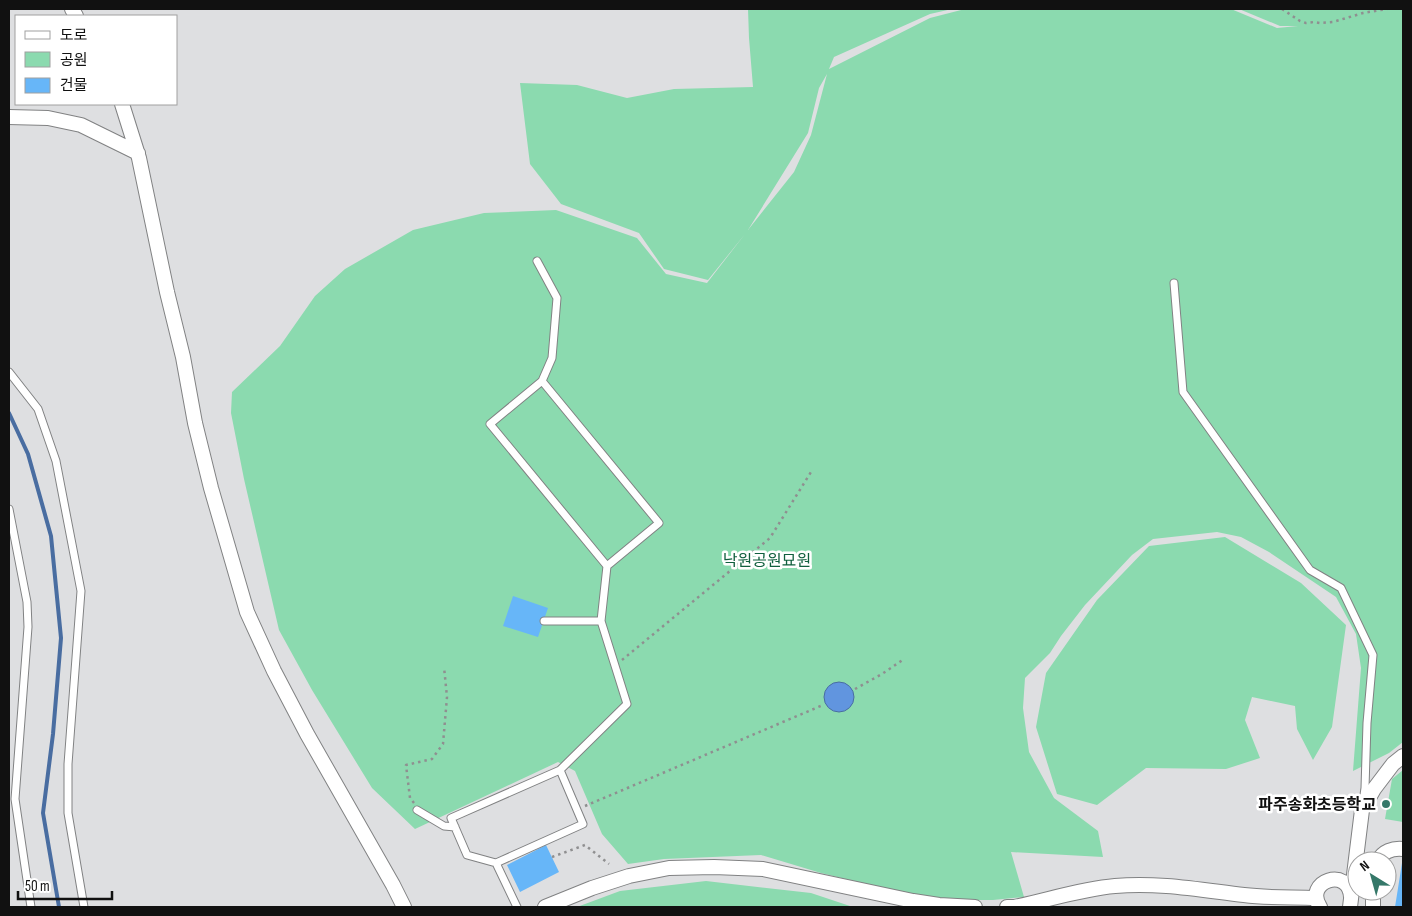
<svg xmlns="http://www.w3.org/2000/svg" width="1412" height="916" viewBox="0 0 1412 916" font-family="'Sofia Sans Condensed','Noto Sans KR',sans-serif">
<style>
.green{fill:#8bdaaf;fill-rule:evenodd}
.water{fill:#6195df;stroke:#496da1}
.lines{fill:none;stroke-linecap:round;stroke-linejoin:round}
.stream{stroke:#496da1;stroke-width:4}
.building{fill:#67b6f8}
.service-casing{stroke:#818283;stroke-width:9}
.minor-casing{stroke:#818283;stroke-width:16}
.path{stroke:#8f8f90;stroke-width:2.5;stroke-dasharray:2.5 4;stroke-linecap:butt}
.service{stroke:#fff;stroke-width:7}
.minor{stroke:#fff;stroke-width:14}
.poi-dot{fill:#357869;stroke:#fff;stroke-width:2}
.labels{text-anchor:middle;stroke-width:5;stroke-linejoin:round;paint-order:stroke}
.park-label{font-size:16px;fill:#105f3e;stroke:#fff}
.poi-label{font-size:16px;font-weight:bold;fill:#111;stroke:#fff;text-anchor:end}
</style>
<rect width="100%" height="100%" fill="#dedfe1"/>
<path class="green" d="M 748,9 L 952,9 L 930,14 L 834,57 L 829,69 L 930,18 L 965,9 L 1231,9 L 1277,28 L 1298,26 L 1280,26 L 1239,9 L 1403,9 L 1403,742 L 1389,753 L 1353,771 L 1361,668 L 1356,634 L 1336,597 L 1269,552 L 1241,537 L 1217,532 L 1153,539 L 1132,555 L 1085,605 L 1061,636 L 1050,653 L 1025,678 L 1023,708 L 1029,752 L 1054,798 L 1098,831 L 1103,857 L 1011,852 L 1024,897 L 993,900 L 943,900 L 891,890 L 821,873 L 761,855 L 664,859 L 628,864 L 602,834 L 575,771 L 558,762 L 415,829 L 372,788 L 312,690 L 279,630 L 244,479 L 231,413 L 232,392 L 280,346 L 315,296 L 345,269 L 413,230 L 484,213 L 556,210 L 637,238 L 666,274 L 707,283 L 745,234 L 708,280 L 664,269 L 639,233 L 561,204 L 530,164 L 520,83 L 577,85 L 627,98 L 674,89 L 753,87 L 749,38 ZM 827,74 L 811,135 L 794,172 L 748,230 L 808,133 L 819,88 Z
M 1225,537 L 1301,583 L 1346,625 L 1332,727 L 1313,760 L 1297,729 L 1295,706 L 1252,697 L 1245,720 L 1260,758 L 1226,769 L 1146,768 L 1097,805 L 1057,794 L 1036,727 L 1046,673 L 1097,600 L 1149,546 Z
M 1403,770 L 1403,822 L 1385,819 L 1392,779 Z
M 706,881 L 811,893 L 853,907 L 577,907 L 620,891 Z"/>
<path class="water" d="M824 697a15 15 0 1 1 30 0a15 15 0 1 1-30 0Z"/>
<g class="lines">
<path class="stream" d="M 9,413 L 28,454 L 51,536 L 61,638 L 53,734 L 43,813 L 59,907"/>
</g>
<path class="building" d="M 513,596 L 548,608 L 538,637 L 503,626 Z
M 546,845 L 559,872 L 520,892 L 507,865 Z
M 1402,863 L 1403,863 L 1403,907 L 1395,907 Z"/>
<g class="lines">
<defs>
<path id="service" d="M 537,261 L 557,298 L 552,358 L 542,381 L 490,424 L 607,566 L 659,523 L 542,381
M 1174,283 L 1183,392 L 1310,570 L 1341,588 L 1373,655 L 1367,723 L 1365,788 L 1363,802
M 9,372 L 38,409 L 56,461 L 81,591 L 68,764 L 68,813 L 84,907
M 9,509 L 27,602 L 28,627 L 15,799 L 31,907
M 544,621 L 601,621
M 560,770 L 583,824 L 496,863 L 467,855 L 451,818 L 560,770 L 627,704 L 601,621 L 607,566
M 417,810 L 444,826 L 455,827
M 496,863 L 517,907"/>
<path id="minor" d="M 72,9 L 76,16
M 122,104 L 139,158 L 167,292 L 183,357 L 195,423 L 211,488 L 247,612 L 274,671 L 307,734 L 393,885 L 404,907
M 9,117 L 48,118 L 81,125 L 138,153
M 1378,861 C 1383,851 1393,848 1403,849
M 545,907 L 592,888 L 629,876 L 669,868 L 714,867 L 763,869 L 913,901 L 939,905 L 975,907
M 1007,907 L 1014,907 C 1048,900 1081,889 1115,886 C 1158,882 1201,890 1244,895 C 1268,898 1292,897 1316,898
M 1320,907 C 1303,881 1349,866 1351,897
M 1350,907 L 1362,810 L 1374,789 L 1393,764 L 1403,756
M 1373,907 L 1373,891"/>
</defs>
<use href="#service" class="service-casing"/>
<use href="#minor" class="minor-casing"/>
<path class="path" d="M 1282,9 L 1300,21 L 1306,23 L 1314,22 L 1320,23 L 1333,22 L 1363,13 L 1387,9
M 622,660 L 770,538 L 811,472
M 855,689 L 882,674 L 904,659
M 414,803 L 410,798 L 406,765 L 432,759 L 443,744 L 447,697 L 444,667
M 585,806 L 823,705
M 552,857 L 585,845 L 609,864"/>
<use href="#service" class="service"/>
<use href="#minor" class="minor"/>
</g>
<circle class="poi-dot" cx="1386" cy="804" r="5"/>
<g class="labels">
<g class="park-label">
<text x="767" y="566">낙원공원묘원</text>
</g>
<g class="poi-label">
<text x="1376" y="810">파주송화초등학교</text>
</g>
</g>
<rect width="1412" height="916" fill="none" stroke="#111111" stroke-width="20"/>
<rect x="15" y="15" width="162" height="90" fill="#ffffff" stroke="#a0a0a0"/>
<rect x="25" y="31" width="25" height="8" fill="#ffffff" stroke="#a0a0a0"/>
<text x="60" y="40" font-size="15" fill="#111111">도로</text>
<rect x="25" y="52" width="25" height="15" fill="#8bdaaf" stroke="#a0a0a0"/>
<text x="60" y="65" font-size="15" fill="#111111">공원</text>
<rect x="25" y="78" width="25" height="15" fill="#67b6f8" stroke="#a0a0a0"/>
<text x="60" y="90" font-size="15" fill="#111111">건물</text>
<g transform="translate(1372 876) rotate(323)"><circle r="24" fill="#ffffff" stroke="#a0a0a0"/>
<path d="M0-4L9 19L0 12L-9 19Z" fill="#357869"/>
<text y="-8" font-size="14" font-weight="bold" text-anchor="middle" fill="#111111">N</text>
</g>
<path d="M18 891v8h94v-8" fill="none" stroke="#111111" stroke-width="2.5"/>
<text x="25" y="891" font-size="15" fill="#111111" stroke="#ffffff" stroke-width="4" paint-order="stroke">50 m</text>
</svg>
